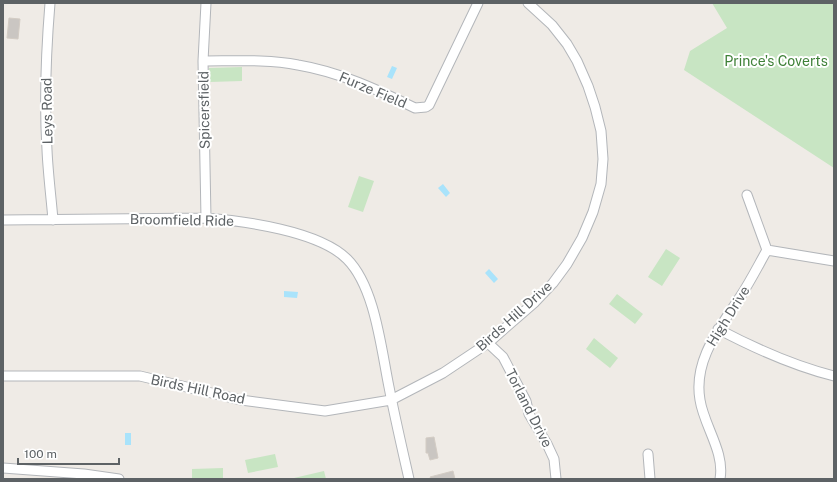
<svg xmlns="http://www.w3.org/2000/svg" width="837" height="482" viewBox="0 0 837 482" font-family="'Public Sans',sans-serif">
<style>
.green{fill:#c8e5c3}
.water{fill:#a9e3fb}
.building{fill:#cac6c2;stroke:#d3ccc4}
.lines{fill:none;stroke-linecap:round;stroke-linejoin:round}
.minor-casing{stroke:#b3b6ba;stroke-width:11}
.minor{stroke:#fff;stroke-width:9}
.labels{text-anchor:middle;stroke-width:4;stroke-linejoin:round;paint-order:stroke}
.park-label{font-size:14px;fill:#3f8138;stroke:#fff}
.street-label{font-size:14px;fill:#5d6265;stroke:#fff}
</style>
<rect width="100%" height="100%" fill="#efebe6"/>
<path class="green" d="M 712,3 L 834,3 L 834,168 L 684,70 L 690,51 L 727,28 Z
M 242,67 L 242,81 L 210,82 L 209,68 Z
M 359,176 L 374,181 L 363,212 L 348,207 Z
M 666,249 L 680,258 L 662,286 L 648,277 Z
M 617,294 L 643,314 L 635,324 L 609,304 Z
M 594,338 L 618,358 L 610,368 L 586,349 Z
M 275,454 L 278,467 L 248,473 L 245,460 Z
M 223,468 L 223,479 L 192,479 L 192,469 Z
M 324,471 L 326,479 L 294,479 L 294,478 Z"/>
<path class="water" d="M 392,66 L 397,68 L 392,79 L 387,77 Z
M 443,184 L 450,193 L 446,197 L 438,188 Z
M 489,269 L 498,279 L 494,283 L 485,273 Z
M 284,291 L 298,292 L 297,298 L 284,297 Z
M 125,433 L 131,433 L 131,445 L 125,445 Z"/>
<path class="building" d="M 9,18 L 20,19 L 18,39 L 7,38 Z
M 434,437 L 438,458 L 430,460 L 428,453 L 426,453 L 426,438 Z
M 453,471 L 455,479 L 431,479 L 430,477 Z"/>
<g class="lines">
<defs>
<path id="minor" d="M 50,3 C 46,52 44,101 47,150 C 48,173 51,196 53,220
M 203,61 C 234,61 268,59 298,65 C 340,72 378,90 415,108 L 426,107 L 429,105 L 478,3
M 747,195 L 767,250
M 206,218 L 203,61 L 206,3
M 3,220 L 206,218 C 244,221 319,231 347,259 C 375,287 381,348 389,387 C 395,418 402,448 409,479
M 767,250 L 834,261
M 718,329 C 754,348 794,366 834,376
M 488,343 L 503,357 L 526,401 L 529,414 L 547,444 L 554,459 L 556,479
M 3,376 L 140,376 L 241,400 L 325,411 L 391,400 L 443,373 L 488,343 L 535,302 L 553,283 L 567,264 L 582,238 L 593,212 L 601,184 L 603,159 L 601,131 L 595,107 L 588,86 L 577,61 L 567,44 L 552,25 L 528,3
M 648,454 L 650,479
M 3,468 L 84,474 L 119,479
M 720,479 C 725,452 704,426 700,400 C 693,360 720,328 740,297 C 750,282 758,266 767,250"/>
</defs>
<use href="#minor" class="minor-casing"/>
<use href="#minor" class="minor"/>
</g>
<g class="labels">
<g class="park-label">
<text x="776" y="66">Prince's Coverts</text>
</g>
<g class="street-label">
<text transform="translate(373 90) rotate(23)" y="5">Furze Field</text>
<text transform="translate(204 110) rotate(-91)" y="5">Spicersfield</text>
<text transform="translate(47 111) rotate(-91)" y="5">Leys Road</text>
<text transform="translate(182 220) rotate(1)" y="5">Broomfield Ride</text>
<text transform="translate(514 316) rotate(-42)" y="5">Birds Hill Drive</text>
<text transform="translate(728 316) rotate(-58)" y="5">High Drive</text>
<text transform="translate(198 389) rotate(12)" y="5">Birds Hill Road</text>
<text transform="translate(529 408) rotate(63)" y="5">Torland Drive</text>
</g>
</g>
<rect width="837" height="482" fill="none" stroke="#5d6265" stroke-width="8"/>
<path d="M18 458v6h101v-6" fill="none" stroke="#5d6265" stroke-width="2"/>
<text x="24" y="458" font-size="12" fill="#5d6265" stroke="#ffffff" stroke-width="3" paint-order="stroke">100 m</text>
</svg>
